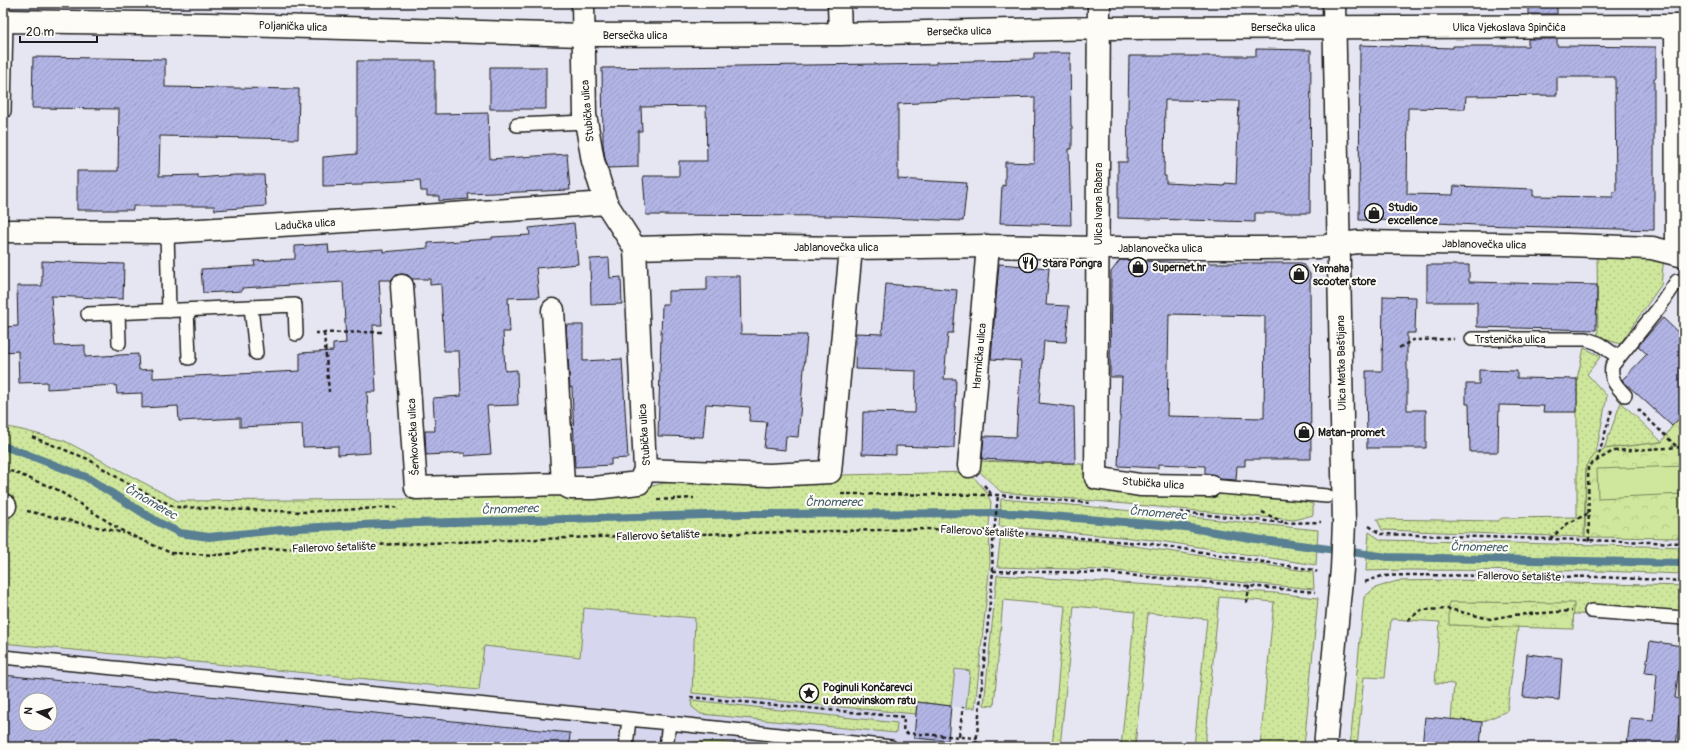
<svg xmlns="http://www.w3.org/2000/svg" width="1687" height="750" viewBox="0 0 1687 750" font-family="Pangolin,sans-serif">
<style>
.built{fill:#d6d7ee;fill-rule:evenodd}
.grass{fill:url(#grass-dots);stroke:#76825c}
.forest{fill:url(#forest-crowns);stroke:#76825c}
.garden{fill:#cfe79c;stroke:#76825c}
.lines{fill:none;stroke-linecap:round;stroke-linejoin:round}
.stream{stroke:#588092;stroke-width:8}
.building{fill:url(#building-hatch);stroke:#1c1c1c;fill-rule:evenodd}
.lane-casing{stroke:#1c1c1c;stroke-width:16}
.street-casing{stroke:#1c1c1c;stroke-width:25}
.secondary-casing{stroke:#1c1c1c;stroke-width:25}
.path{stroke:#1c1c1c;stroke-width:2.5;stroke-dasharray:4 3;stroke-linecap:butt}
.lane{stroke:#fdfcf7;stroke-width:13}
.street{stroke:#fdfcf7;stroke-width:22}
.secondary{stroke:#fdfcf7;stroke-width:22}
.labels{text-anchor:middle;stroke-width:4;stroke-linejoin:round;paint-order:stroke}
.street-label{font-size:11px;fill:#1c1c1c;stroke:#fdfcf7}
.poi-label{font-size:11px;font-weight:bold;fill:#1c1c1c;stroke:#fdfcf7;text-anchor:start}
.water-label{font-size:12px;font-style:italic;fill:#445e6b;stroke:#fdfcf7}
</style>
<defs>
<pattern id="grass-dots" width="8" height="8" patternUnits="userSpaceOnUse"><rect width="8" height="8" fill="#cfe79c"/><path d="M2 2h.1M6 6h.1" fill="none" stroke="#b1c686" stroke-width="1.8" stroke-linecap="round"/></pattern>
<pattern id="forest-crowns" width="20" height="18" patternUnits="userSpaceOnUse"><rect width="20" height="18" fill="#cfe79c"/><path d="M2 6a3 3 0 1 1 6 0M12 15a3 3 0 1 1 6 0" fill="none" stroke="#b1c686"/></pattern>
<pattern id="building-hatch" width="6" height="6" patternUnits="userSpaceOnUse"><rect width="6" height="6" fill="#b2b4e5"/><path d="M-1 1l2-2M0 6l6-6M5 7l2-2" fill="none" stroke="#989ac4"/></pattern>
</defs>
<rect width="100%" height="100%" fill="#e6e6f2"/>
<filter id="ink" filterUnits="userSpaceOnUse"><feTurbulence type="fractalNoise" baseFrequency=".025" numOctaves="2"/><feDisplacementMap in="SourceGraphic" scale="8" xChannelSelector="R" yChannelSelector="G"/><feConvolveMatrix kernelMatrix="1 2 1 2 8 2 1 2 1" color-interpolation-filters="sRGB"/></filter>
<g filter="url(#ink)">
<path class="built" d="M 425,560 L 971,671 L 966,708 L 951,706 L 947,747 L 3,747 L 3,582 ZM 26,700 L 50,700 L 50,724 L 26,724 Z"/>
<path class="grass" d="M 1597,254 L 1664,257 L 1661,285 L 1620,344 L 1598,337 Z
M 1584,348 L 1601,356 L 1587,374 L 1607,396 L 1596,453 L 1586,466 L 1584,537 L 1382,530 L 1377,519 L 1498,521 L 1502,518 L 1577,517 L 1577,379 Z
M 1621,402 L 1662,442 L 1604,449 Z
M 3,426 L 22,430 L 65,441 L 178,501 L 409,499 L 440,496 L 553,495 L 633,491 L 664,483 L 700,480 L 747,481 L 843,475 L 969,472 L 985,490 L 991,502 L 989,524 L 990,563 L 975,708 L 966,708 L 970,671 L 955,669 L 951,706 L 917,702 L 916,714 L 692,693 L 695,618 L 584,608 L 580,657 L 484,646 L 479,690 L 3,643 L 3,582 L 9,526 L 13,496 L 3,495 Z
M 978,461 L 1082,464 L 1087,487 L 1235,494 L 1236,485 L 1313,504 L 1313,515 L 1294,520 L 1001,492 L 978,470 Z
M 1001,499 L 1083,506 L 1318,530 L 1316,565 L 1153,540 L 999,526 Z
M 1369,532 L 1381,540 L 1684,547 L 1684,574 L 1599,571 L 1406,570 L 1366,571 Z
M 1001,534 L 1106,542 L 1313,572 L 1314,589 L 1104,570 L 997,567 Z
M 997,575 L 1275,593 L 1318,598 L 1304,747 L 1260,747 L 1274,602 L 1219,597 L 1205,747 L 1194,747 L 1207,619 L 1148,613 L 1135,747 L 1121,747 L 1135,612 L 1074,606 L 1060,747 L 1052,747 L 1065,606 L 1003,600 L 994,706 L 984,705 Z
M 1454,580 L 1684,586 L 1684,618 L 1520,612 L 1507,711 L 1482,722 L 1451,720 L 1454,684 L 1435,683 L 1440,622 L 1391,619 L 1385,678 L 1364,677 L 1357,747 L 1350,747 L 1364,597 L 1375,588 L 1397,581 Z
M 691,700 L 897,723 L 896,733 L 701,714 L 692,707 Z
M 694,742 L 716,742 L 767,747 L 685,747 Z"/>
<path class="forest" d="M 1684,413 L 1684,538 L 1585,537 L 1586,466 L 1596,453 L 1604,449 L 1662,442 L 1672,426 Z
M 1449,602 L 1574,603 L 1573,629 L 1449,625 Z"/>
<path class="garden" d="M 1684,466 L 1684,494 L 1598,498 L 1597,469 Z"/>
<g class="lines">
<path class="stream" d="M 3,446 L 26,454 L 86,477 L 156,521 L 180,533 L 209,537 L 299,528 L 383,524 L 742,514 L 1014,513 L 1185,527 L 1262,540 L 1388,557 L 1684,563"/>
</g>
<path class="building" d="M 1528,3 L 1557,3 L 1557,14 L 1528,14 Z
M 1528,39 L 1557,39 L 1557,46 L 1656,47 L 1656,78 L 1654,78 L 1654,230 L 1477,225 L 1437,223 L 1437,221 L 1359,220 L 1360,45 L 1453,48 L 1453,46 L 1528,46 ZM 1557,77 L 1615,77 L 1616,192 L 1613,192 L 1613,197 L 1533,196 L 1533,189 L 1454,186 L 1453,195 L 1407,194 L 1408,108 L 1465,109 L 1466,96 L 1557,95 Z
M 1256,49 L 1311,50 L 1310,213 L 1255,213 L 1255,222 L 1118,218 L 1118,162 L 1127,162 L 1129,56 L 1256,56 ZM 1165,100 L 1239,101 L 1236,184 L 1225,183 L 1224,186 L 1166,183 L 1166,176 L 1164,176 Z
M 1034,53 L 1070,53 L 1071,126 L 1072,126 L 1072,149 L 1069,149 L 1071,225 L 1000,223 L 1002,185 L 1005,186 L 1005,162 L 1034,163 L 1035,97 L 919,101 L 919,103 L 898,104 L 898,179 L 967,183 L 963,221 L 840,216 L 646,215 L 643,176 L 679,176 L 679,161 L 707,161 L 706,106 L 641,107 L 642,131 L 638,131 L 638,167 L 608,168 L 605,158 L 603,144 L 602,68 L 876,64 L 876,65 L 936,64 L 936,62 L 974,61 L 974,60 L 1034,59 Z
M 33,57 L 165,59 L 165,87 L 299,89 L 298,139 L 160,136 L 159,176 L 198,175 L 198,178 L 235,175 L 264,175 L 266,206 L 215,210 L 214,206 L 133,206 L 133,210 L 77,210 L 77,171 L 118,171 L 119,109 L 32,108 Z
M 357,61 L 435,61 L 435,114 L 488,113 L 490,159 L 567,154 L 570,190 L 468,194 L 469,199 L 439,201 L 439,196 L 427,196 L 427,191 L 421,191 L 420,180 L 362,183 L 362,185 L 323,186 L 323,157 L 357,154 Z
M 490,67 L 546,67 L 546,109 L 490,109 Z
M 574,223 L 578,264 L 536,268 L 539,297 L 508,298 L 510,332 L 503,332 L 505,371 L 517,370 L 518,405 L 487,406 L 491,454 L 465,456 L 465,453 L 426,455 L 425,431 L 435,431 L 433,398 L 461,396 L 459,351 L 444,351 L 441,284 L 430,285 L 430,279 L 412,279 L 408,275 L 402,274 L 395,275 L 391,280 L 379,280 L 382,325 L 373,325 L 376,392 L 367,392 L 370,453 L 338,455 L 338,446 L 303,447 L 302,424 L 240,427 L 240,418 L 179,421 L 178,406 L 142,408 L 142,393 L 117,394 L 116,385 L 47,389 L 47,382 L 19,383 L 18,351 L 5,352 L 4,327 L 18,326 L 17,286 L 42,286 L 42,261 L 124,264 L 123,299 L 51,296 L 55,346 L 85,345 L 85,357 L 138,354 L 139,370 L 153,369 L 153,378 L 300,371 L 300,353 L 333,351 L 333,344 L 346,343 L 343,282 L 242,288 L 242,291 L 203,293 L 201,269 L 255,266 L 254,261 L 295,259 L 295,246 L 328,244 L 329,253 L 383,249 L 383,252 L 428,248 L 428,243 L 492,239 L 492,237 L 530,235 L 529,228 Z
M 609,258 L 610,278 L 621,277 L 622,304 L 591,305 L 590,259 Z
M 1120,260 L 1189,263 L 1302,263 L 1310,274 L 1311,459 L 1245,459 L 1245,466 L 1237,466 L 1236,480 L 1220,479 L 1216,475 L 1205,473 L 1205,466 L 1158,464 L 1158,468 L 1118,466 L 1122,377 L 1110,377 L 1111,272 ZM 1169,314 L 1265,316 L 1264,418 L 1167,416 Z
M 999,264 L 1049,268 L 1046,305 L 1069,306 L 1066,342 L 1044,341 L 1039,403 L 1074,407 L 1075,463 L 1035,463 L 1035,462 L 982,459 L 984,436 L 1016,437 L 1021,361 L 991,359 Z
M 1427,265 L 1469,265 L 1469,282 L 1597,285 L 1596,330 L 1477,327 L 1477,302 L 1427,302 Z
M 707,276 L 740,276 L 741,334 L 807,335 L 798,437 L 786,436 L 785,450 L 764,448 L 767,422 L 749,421 L 750,407 L 706,404 L 703,437 L 658,436 L 662,304 L 668,304 L 668,291 L 707,290 Z
M 886,284 L 957,290 L 953,333 L 948,333 L 944,379 L 956,379 L 954,448 L 896,446 L 896,455 L 862,454 L 863,412 L 915,413 L 916,371 L 855,369 L 856,333 L 882,334 Z
M 1383,296 L 1416,297 L 1415,333 L 1407,333 L 1407,410 L 1426,410 L 1426,448 L 1367,448 L 1366,371 L 1382,371 Z
M 1663,318 L 1684,338 L 1684,413 L 1672,426 L 1622,380 L 1647,354 L 1638,346 Z
M 566,325 L 583,325 L 583,361 L 622,359 L 628,458 L 611,459 L 611,465 L 575,467 L 572,387 L 570,388 Z
M 1479,370 L 1517,371 L 1517,378 L 1577,379 L 1577,412 L 1543,412 L 1544,406 L 1499,405 L 1498,452 L 1470,452 L 1469,404 L 1466,404 L 1466,384 L 1479,384 Z
M 1650,641 L 1682,646 L 1675,698 L 1681,699 L 1676,747 L 1627,745 L 1630,718 L 1653,720 L 1657,674 L 1645,673 Z
M 1527,654 L 1562,658 L 1559,700 L 1523,697 Z
M 3,675 L 570,733 L 569,747 L 3,747 ZM 26,700 L 50,700 L 50,724 L 26,724 Z
M 917,702 L 951,706 L 948,741 L 914,738 Z
M 1425,717 L 1482,722 L 1480,747 L 1422,747 Z"/>
<g class="lines">
<defs>
<path id="lane" d="M 3,111 L 4,111 L 6,21
M 517,125 L 586,122
M 167,232 L 169,311
M 251,307 L 256,353
M 187,310 L 189,358
M 118,313 L 119,343
M 88,314 L 295,305 L 296,334
M 1472,339 L 1586,339 L 1598,343 L 1618,357
M 1625,395 C 1616,386 1610,379 1612,366 L 1658,309 L 1677,281
M 1210,486 L 1327,496
M 1591,611 L 1684,618
M 3,657 L 669,723 L 891,747
M 626,747 L 629,719
M 666,747 L 669,723"/>
<path id="street" d="M 839,3 L 840,34
M 1099,3 L 1096,478 L 1140,485 L 1210,486
M 3,21 L 208,24 L 583,35 L 840,34 L 1099,28 L 1684,26
M 1676,26 L 1677,254
M 3,231 L 167,232 L 410,217 L 606,203
M 635,248 L 709,246 L 851,248 L 988,246 L 1098,248 L 1260,248 L 1318,247 L 1358,242 L 1567,245 L 1652,248 L 1684,256
M 402,286 L 416,488 L 563,484 L 570,488 L 594,488 L 639,483 L 645,470 L 635,248 L 606,203 L 593,161 L 585,115 L 583,3
M 553,310 L 563,484
M 969,466 L 988,246
M 645,470 L 769,475 L 830,472 L 851,248
M 3,505 L 5,506"/>
<path id="secondary" d="M 1325,747 L 1342,569 L 1344,523 L 1334,3"/>
</defs>
<use href="#lane" class="lane-casing"/>
<use href="#street" class="street-casing"/>
<use href="#secondary" class="secondary-casing"/>
<path class="path" d="M 315,333 L 382,332
M 324,333 L 329,392
M 1399,348 L 1413,340 L 1454,339
M 1638,409 L 1677,447
M 32,437 L 88,459 L 128,484 L 175,507 L 303,512 L 400,507
M 1597,461 L 1612,409
M 3,468 L 56,489 L 126,533 L 171,553 L 219,555 L 266,549 L 372,545 L 654,535 L 926,529 L 995,531 L 1152,544 L 1314,570 L 1317,572
M 984,485 L 992,495
M 841,494 L 998,495 L 1090,503
M 657,500 L 694,498
M 27,511 L 124,533
M 1180,512 L 1285,523 L 1321,522
M 1262,512 L 1283,522
M 1369,526 L 1381,534 L 1684,543
M 1550,539 L 1567,524 L 1589,513
M 1589,541 L 1588,466 L 1613,451 L 1684,447
M 993,571 L 1104,573 L 1315,592
M 1365,582 L 1382,576 L 1407,575 L 1598,577 L 1684,581
M 1247,603 L 1249,586
M 1408,620 L 1421,610 L 1449,609 L 1490,619 L 1513,615 L 1572,611
M 690,697 L 904,717 L 903,733
M 905,733 L 977,738
M 959,736 L 963,707
M 976,745 L 993,571 L 992,552 L 998,495"/>
<use href="#lane" class="lane"/>
<use href="#street" class="street"/>
<use href="#secondary" class="secondary"/>
</g>
</g>
<defs>
<symbol id="shop-ring" viewBox="-11 -11 22 22"><circle r="9.5" fill="#fdfcf7" stroke="#1c1c1c" stroke-width="1.5"/><path d="M-5-2.5h2.3a2.7 3.5 0 0 1 5.4 0H5L5.5 6h-11ZM-1.5-2.5h3a1.5 2.3 0 0 0-3 0Z" fill="#1c1c1c"/></symbol>
<symbol id="restaurant-ring" viewBox="-11 -11 22 22"><circle r="9.5" fill="#fdfcf7" stroke="#1c1c1c" stroke-width="1.5"/><path d="M-5-6h1v4h1v-4h1v4h1v-4h1v5L-1.5 .5V6h-2V.5L-5-1ZM5-6V6H3V1.5H1.5Q1.5-4 5-6Z" fill="#1c1c1c"/></symbol>
<symbol id="sight-ring" viewBox="-11 -11 22 22"><circle r="9.5" fill="#fdfcf7" stroke="#1c1c1c" stroke-width="1.5"/><path d="M0-6L1.8-2.2L6-1.7L2.9 1.2L3.7 5.4L0 3.3L-3.7 5.4L-2.9 1.2L-6-1.7L-1.8-2.2Z" fill="#1c1c1c"/></symbol>
</defs>
<g fill-rule="evenodd">
<use href="#shop-ring" x="1363" y="202" width="22" height="22"/>
<use href="#restaurant-ring" x="1017" y="252" width="22" height="22"/>
<use href="#shop-ring" x="1127" y="256" width="22" height="22"/>
<use href="#shop-ring" x="1288" y="263" width="22" height="22"/>
<use href="#shop-ring" x="1293" y="421" width="22" height="22"/>
<use href="#sight-ring" x="798" y="682" width="22" height="22"/>
</g>
<g class="labels">
<g class="street-label">
<text transform="translate(293 26) rotate(2)" y="4">Poljanička ulica</text>
<text x="1283" y="31">Bersečka ulica</text>
<text x="1509" y="31">Ulica Vjekoslava Spinčića</text>
<text transform="translate(959 31) rotate(-1)" y="4">Bersečka ulica</text>
<text x="635" y="39">Bersečka ulica</text>
<text transform="translate(587 111) rotate(-95)" y="4">Stubička ulica</text>
<text transform="translate(1098 204) rotate(-90)" y="4">Ulica Ivana Rabara</text>
<text transform="translate(305 224) rotate(-4)" y="4">Ladučka ulica</text>
<text transform="translate(1484 244) rotate(1)" y="4">Jablanovečka ulica</text>
<text x="836" y="251">Jablanovečka ulica</text>
<text x="1160" y="252">Jablanovečka ulica</text>
<text x="1510" y="343">Trstenička ulica</text>
<text transform="translate(979 356) rotate(-85)" y="4">Harmička ulica</text>
<text transform="translate(1341 363) rotate(-91)" y="4">Ulica Matka Baštijana</text>
<text transform="translate(644 435) rotate(-94)" y="4">Stubička ulica</text>
<text transform="translate(413 437) rotate(-93)" y="4">Šenkovečka ulica</text>
<text transform="translate(1153 483) rotate(4)" y="4">Stubička ulica</text>
<text transform="translate(982 531) rotate(3)" y="4">Fallerovo šetalište</text>
<text transform="translate(658 535) rotate(-2)" y="4">Fallerovo šetalište</text>
<text transform="translate(334 547) rotate(-2)" y="4">Fallerovo šetalište</text>
<text transform="translate(1519 576) rotate(1)" y="4">Fallerovo šetalište</text>
</g>
<g class="poi-label">
<text x="1388" y="211">Studio<tspan x="1388" dy="13">excellence</tspan></text>
<text x="1042" y="267">Stara Pongra</text>
<text x="1152" y="271">Supernet.hr</text>
<text x="1313" y="272">Yamaha<tspan x="1313" dy="13">scooter store</tspan></text>
<text x="1318" y="436">Matan-promet</text>
<text x="823" y="691">Poginuli Končarevci<tspan x="823" dy="13">u domovinskom ratu</tspan></text>
</g>
<g class="water-label">
<text transform="translate(151 502) rotate(30)" y="4">Črnomerec</text>
<text x="834" y="506">Črnomerec</text>
<text transform="translate(510 509) rotate(-2)" y="4">Črnomerec</text>
<text transform="translate(1158 513) rotate(5)" y="4">Črnomerec</text>
<text transform="translate(1479 547) rotate(1)" y="4">Črnomerec</text>
</g>
</g>
<rect width="1687" height="750" fill="none" stroke="#fdfcf7" stroke-width="16"/>
<rect x="8" y="8" width="1671" height="734" fill="none" stroke="#1c1c1c" stroke-width="1.5" filter="url(#ink)"/>
<g transform="translate(38 712) rotate(277)"><circle r="19" fill="#fdfcf7" stroke="#a3a29f"/>
<path d="M0-3L7 15L0 10L-7 15Z" fill="#1c1c1c"/>
<text y="-6" font-size="11" font-weight="bold" text-anchor="middle" fill="#1c1c1c">N</text>
</g>
<path d="M20 36v6h77v-6" fill="none" stroke="#1c1c1c" stroke-width="2"/>
<text x="26" y="36" font-size="12" fill="#1c1c1c" stroke="#fdfcf7" stroke-width="3" paint-order="stroke">20 m</text>
</svg>
